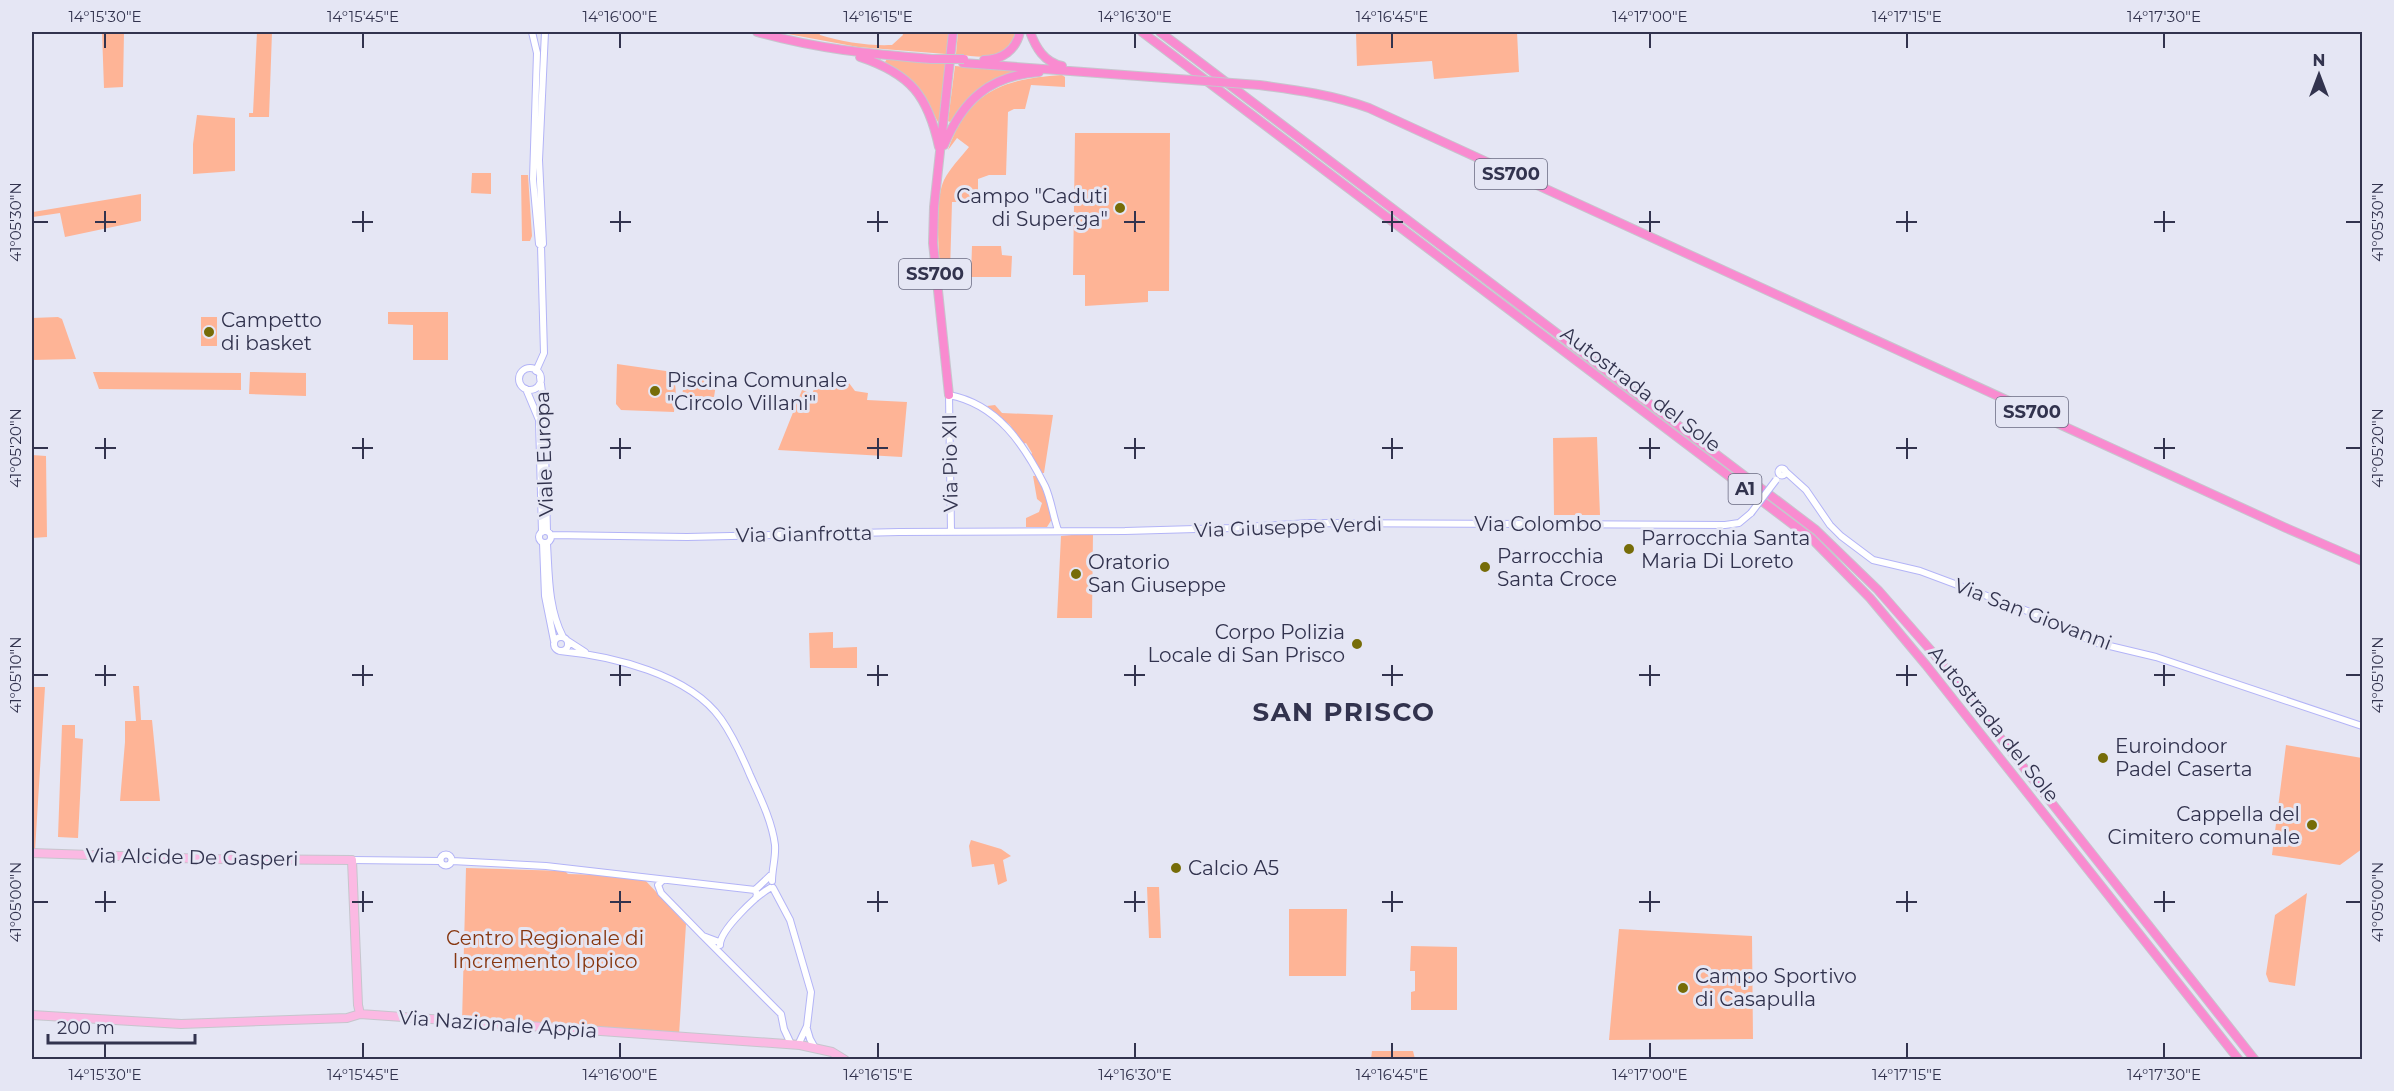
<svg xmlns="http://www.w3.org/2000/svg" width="2394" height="1091" viewBox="0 0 2394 1091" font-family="Montserrat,sans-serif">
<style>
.green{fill:#feb496}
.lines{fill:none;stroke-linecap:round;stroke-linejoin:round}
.minor-casing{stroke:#b3b4f7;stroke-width:8}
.major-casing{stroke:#c6c6cd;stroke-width:10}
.highway-casing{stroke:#c6c6cd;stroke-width:10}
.minor{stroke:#fff;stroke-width:6}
.major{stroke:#fbb9e3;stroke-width:8}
.highway{stroke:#f98bd0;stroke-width:8}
.minor-bridge-casing{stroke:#b3b4f7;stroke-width:8;stroke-linecap:butt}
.highway-bridge-casing{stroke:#c6c6cd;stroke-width:10;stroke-linecap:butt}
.minor-bridge{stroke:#fff;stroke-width:6}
.highway-bridge{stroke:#f98bd0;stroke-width:8}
.ticks{fill:none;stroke:#32334e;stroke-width:2}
.poi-dot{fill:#766c08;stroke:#e5e6f4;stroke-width:2}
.labels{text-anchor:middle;stroke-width:6;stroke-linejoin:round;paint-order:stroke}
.shield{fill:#e5e6f4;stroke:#686980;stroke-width:1.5}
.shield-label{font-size:18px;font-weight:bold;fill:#32334e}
.poi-label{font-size:20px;fill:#32334e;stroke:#e5e6f4;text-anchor:start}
.street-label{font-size:20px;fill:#32334e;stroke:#e5e6f4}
.park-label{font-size:20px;fill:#873710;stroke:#e5e6f4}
.district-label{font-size:26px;font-weight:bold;letter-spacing:1.5px;fill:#32334e;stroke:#e5e6f4}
.neatline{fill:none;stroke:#32334e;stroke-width:2}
.ticks-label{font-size:15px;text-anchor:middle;fill:#32334e}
</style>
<rect width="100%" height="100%" fill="#e5e6f4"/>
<path class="green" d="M 102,32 L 124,32 L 123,87 L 104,88 Z
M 257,32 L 272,32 L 269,117 L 249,117 L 249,113 L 253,113 Z
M 777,32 L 819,32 L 820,35 C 843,42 868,46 892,45 L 903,35 L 902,32 L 949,32 L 946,54 L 858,47 Z
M 958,32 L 1017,32 C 1002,62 986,58 956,54 Z
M 1356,32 L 1517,32 L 1519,72 L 1434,79 L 1432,61 L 1357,66 Z
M 887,59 L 946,64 L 939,124 L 923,94 L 911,80 L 885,62 Z
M 955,66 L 1022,71 L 968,99 L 950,122 L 948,121 Z
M 1062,75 L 1065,77 L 1065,87 L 1031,85 L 1025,109 L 1014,109 L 1008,112 L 1006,175 L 989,175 L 978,179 L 978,202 L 952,202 L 950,273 L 941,273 C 938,252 935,199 944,180 C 950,168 961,157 969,147 L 957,138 L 948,150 C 969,90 1003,79 1062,75 Z
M 197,115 L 235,118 L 235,171 L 193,174 L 193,144 Z
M 1075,133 L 1170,133 L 1169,291 L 1148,291 L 1148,302 L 1085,306 L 1085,275 L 1073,275 Z
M 472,173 L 491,173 L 491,194 L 471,193 Z
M 521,175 L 528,175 L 532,236 L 530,241 L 522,241 Z
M 141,194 L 141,221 L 65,237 L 60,213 L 33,217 L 33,212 Z
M 972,246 L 1001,246 L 1002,255 L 1012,256 L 1011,277 L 971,277 Z
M 388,312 L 448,312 L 448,360 L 413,360 L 413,325 L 388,324 Z
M 58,317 L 62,319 L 76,359 L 32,360 L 32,318 Z
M 201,317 L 217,317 L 217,346 L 201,346 Z
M 617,364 L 666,371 C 680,380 675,397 674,412 L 621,410 L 616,404 Z
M 93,372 L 241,373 L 241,390 L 99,389 Z
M 250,372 L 306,373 L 306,396 L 249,394 Z
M 694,376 L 717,378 L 714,397 L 682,397 L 684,381 Z
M 818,379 L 849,383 L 855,391 L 868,393 L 867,400 L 907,402 L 902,457 L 778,450 L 802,390 L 812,394 Z
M 995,405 L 1002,413 L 1053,415 L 1044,473 L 1041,473 L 1030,456 L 1032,453 L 1026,443 L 1023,444 L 1010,425 L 987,406 Z
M 1597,437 L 1600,515 L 1554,515 L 1553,438 Z
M 32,455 L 46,456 L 47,537 L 32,538 Z
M 1033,476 L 1036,476 L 1042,486 L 1052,519 L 1047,527 L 1026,527 L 1026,518 L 1039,512 L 1042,503 L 1037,499 Z
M 1093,533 L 1092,618 L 1057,618 L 1061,536 Z
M 833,632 L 833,648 L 857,647 L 857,668 L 810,668 L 809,633 Z
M 133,686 L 139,686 L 141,720 L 152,720 L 160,801 L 120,801 L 125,742 L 125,721 L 136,721 Z
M 32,687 L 45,687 L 35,851 L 32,851 Z
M 62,725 L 75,725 L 75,738 L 83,739 L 78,838 L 58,837 Z
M 2286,745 L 2362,758 L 2362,849 L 2340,865 L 2272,855 Z
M 971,840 L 1001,849 L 1011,856 L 1003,860 L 1007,881 L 998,885 L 994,864 L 972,867 L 969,846 Z
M 466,868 L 565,871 L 568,874 L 602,875 L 645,880 L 686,924 L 679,1035 L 462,1022 Z
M 1147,887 L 1159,887 L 1161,938 L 1149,938 Z
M 2307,893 L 2295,986 L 2269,982 L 2266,974 L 2275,915 Z
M 1289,909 L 1347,909 L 1346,976 L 1289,976 Z
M 1619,929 L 1752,936 L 1753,1039 L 1609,1040 Z
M 1411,946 L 1457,947 L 1457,1010 L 1411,1010 L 1411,992 L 1415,991 L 1415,971 L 1410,971 Z
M 1372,1051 L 1413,1051 L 1415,1059 L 1371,1059 Z"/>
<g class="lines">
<defs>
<path id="minor" d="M 532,32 L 537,53 L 533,179 L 539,244 L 541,246
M 541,246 L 543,244 L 539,160 L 545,32
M519 379a11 11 0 1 1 22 0a11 11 0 1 1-22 0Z
M 536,371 L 544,353 L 541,246
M 540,377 L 544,407 L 547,531
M 526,389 L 539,420 L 542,532
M1778.5 472a3.5 3.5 0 1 1 7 0a3.5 3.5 0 1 1-7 0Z
M 1785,471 L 1806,490 L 1830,525 L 1841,536 L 1873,560 L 1920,571 L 2038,615 L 2093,642 L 2156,657 L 2362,726
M539 537a6 6 0 1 1 12 0a6 6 0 1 1-12 0Z
M 951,531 L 949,395 C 997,404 1024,444 1045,486 C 1051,499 1053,516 1058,530
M 551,535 L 687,537 L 899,532 L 1125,531 L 1231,528 L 1309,523 L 1725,525 L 1739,523 L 1751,513
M 543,543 L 545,596 L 554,641
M 547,544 C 549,575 548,608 563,637
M554 644a7 7 0 1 1 14 0a7 7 0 1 1-14 0Z
M 568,641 L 585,652
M 560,651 C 612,656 689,674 721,719 C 733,736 742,756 750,775 C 760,797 772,821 775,845 C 776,857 772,869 772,881
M440.5 860a5.5 5.5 0 1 1 11 0a5.5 5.5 0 1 1-11 0Z
M 352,860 L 440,861
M 452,861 L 546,866 L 755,890 L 757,894 L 756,898
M 662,881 L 658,885 L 661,893 L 703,936 L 719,942
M 773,888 L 790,920 L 811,992 L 807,1026 L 798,1045
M 755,890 L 772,874
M 703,936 L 781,1014 L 784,1029 L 791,1044
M 720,945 C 720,930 756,896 770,888
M 807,1029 L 810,1039 L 815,1048"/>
<path id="major" d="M 32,853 L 208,859 L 352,860 L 358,1005 L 360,1014
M 32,1015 L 181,1024 L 347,1018 L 360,1014 L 800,1045 L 832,1052 L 845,1060"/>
<path id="highway" d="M 757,32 C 817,49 870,54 932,59
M 1030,32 C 1036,48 1044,62 1062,66
M 1142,32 L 1812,539 L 1870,598 L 1926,665 L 2239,1060
M 1160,32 L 1816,530 L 1878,590 L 1934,654 L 2255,1060
M 860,57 C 911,74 928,96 939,147
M 984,60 C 1002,60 1016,50 1020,32
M 963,63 L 1165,78
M 1259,85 C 1297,90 1333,95 1369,108 L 2286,528 L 2362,561
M 944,145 C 963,100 989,76 1039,72
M 949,395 L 933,243 L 934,207 L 953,32"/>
</defs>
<use href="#minor" class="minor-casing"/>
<use href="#major" class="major-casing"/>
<use href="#highway" class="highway-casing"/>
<use href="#minor" class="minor"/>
<use href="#major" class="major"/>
<use href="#highway" class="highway"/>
<defs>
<path id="minor-bridge" d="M 1751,513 L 1776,480"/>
<path id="highway-bridge" d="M 932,59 L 964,59
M 1165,78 L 1259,85"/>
</defs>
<use href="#minor-bridge" class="minor-bridge-casing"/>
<use href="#highway-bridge" class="highway-bridge-casing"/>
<use href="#minor-bridge" class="minor-bridge"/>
<use href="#highway-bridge" class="highway-bridge"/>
</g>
<path class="ticks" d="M 105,33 L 105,48M 363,33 L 363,48M 620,33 L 620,48M 878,33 L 878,48M 1135,33 L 1135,48M 1392,33 L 1392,48M 1650,33 L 1650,48M 1907,33 L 1907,48M 2164,33 L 2164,48M 105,211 L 105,232M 363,211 L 363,232M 620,211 L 620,232M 878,211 L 878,232M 1135,211 L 1135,232M 1392,211 L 1392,232M 1650,211 L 1650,232M 1907,211 L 1907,232M 2164,211 L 2164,232M 33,222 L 48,222M 95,222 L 116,222M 352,222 L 373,222M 610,222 L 631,222M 867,222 L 888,222M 1124,222 L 1145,222M 1382,222 L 1403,222M 1639,222 L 1660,222M 1896,222 L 1917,222M 2154,222 L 2175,222M 2346,222 L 2361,222M 105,438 L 105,459M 363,438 L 363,459M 620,438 L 620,459M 878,438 L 878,459M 1135,438 L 1135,459M 1392,438 L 1392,459M 1650,438 L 1650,459M 1907,438 L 1907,459M 2164,438 L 2164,459M 33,448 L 48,448M 95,448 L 116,448M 352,448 L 373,448M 610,448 L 631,448M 867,448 L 888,448M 1124,448 L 1145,448M 1382,448 L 1403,448M 1639,448 L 1660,448M 1896,448 L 1917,448M 2154,448 L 2175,448M 2346,448 L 2361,448M 105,665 L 105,686M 363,665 L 363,686M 620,665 L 620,686M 878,665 L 878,686M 1135,665 L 1135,686M 1392,665 L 1392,686M 1650,665 L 1650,686M 1907,665 L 1907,686M 2164,665 L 2164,686M 33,675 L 48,675M 95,675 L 116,675M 352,675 L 373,675M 610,675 L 631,675M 867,675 L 888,675M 1124,675 L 1145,675M 1382,675 L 1403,675M 1639,675 L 1660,675M 1896,675 L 1917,675M 2154,675 L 2175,675M 2346,675 L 2361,675M 105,891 L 105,912M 363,891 L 363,912M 620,891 L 620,912M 878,891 L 878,912M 1135,891 L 1135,912M 1392,891 L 1392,912M 1650,891 L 1650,912M 1907,891 L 1907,912M 2164,891 L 2164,912M 33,902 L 48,902M 95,902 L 116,902M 352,902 L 373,902M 610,902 L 631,902M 867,902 L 888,902M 1124,902 L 1145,902M 1382,902 L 1403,902M 1639,902 L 1660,902M 1896,902 L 1917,902M 2154,902 L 2175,902M 2346,902 L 2361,902M 105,1043 L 105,1058M 363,1043 L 363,1058M 620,1043 L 620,1058M 878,1043 L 878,1058M 1135,1043 L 1135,1058M 1392,1043 L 1392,1058M 1650,1043 L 1650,1058M 1907,1043 L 1907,1058M 2164,1043 L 2164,1058"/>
<g class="poi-dot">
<circle cx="1120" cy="208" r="6"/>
<circle cx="209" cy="332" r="6"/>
<circle cx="655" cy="391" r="6"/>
<circle cx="1629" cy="549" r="6"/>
<circle cx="1485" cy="567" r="6"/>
<circle cx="1076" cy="574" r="6"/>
<circle cx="1357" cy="644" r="6"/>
<circle cx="2103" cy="758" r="6"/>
<circle cx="2312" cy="825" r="6"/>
<circle cx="1176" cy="868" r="6"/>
<circle cx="1683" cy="988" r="6"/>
</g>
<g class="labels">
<g class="shield">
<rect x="1475" y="159" width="72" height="30" rx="4.5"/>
<rect x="899" y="259" width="72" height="30" rx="4.5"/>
<rect x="1996" y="397" width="72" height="30" rx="4.5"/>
<rect x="1728.5" y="474" width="33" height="30" rx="4.5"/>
</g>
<g class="shield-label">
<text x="1511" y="180">SS700</text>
<text x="935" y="280">SS700</text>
<text x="2032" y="418">SS700</text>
<text x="1745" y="495">A1</text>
</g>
<g class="poi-label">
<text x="1108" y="203" text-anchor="end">Campo "Caduti<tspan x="1108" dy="23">di Superga"</tspan></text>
<text x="221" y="327">Campetto<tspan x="221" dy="23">di basket</tspan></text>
<text x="667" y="387">Piscina Comunale<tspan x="667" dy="23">"Circolo Villani"</tspan></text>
<text x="1641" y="545">Parrocchia Santa<tspan x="1641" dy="23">Maria Di Loreto</tspan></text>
<text x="1497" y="563">Parrocchia<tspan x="1497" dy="23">Santa Croce</tspan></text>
<text x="1088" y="569">Oratorio<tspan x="1088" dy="23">San Giuseppe</tspan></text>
<text x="1345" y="639" text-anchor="end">Corpo Polizia<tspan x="1345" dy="23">Locale di San Prisco</tspan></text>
<text x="2115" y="753">Euroindoor<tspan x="2115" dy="23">Padel Caserta</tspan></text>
<text x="2300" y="821" text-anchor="end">Cappella del<tspan x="2300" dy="23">Cimitero comunale</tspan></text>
<text x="1188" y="875">Calcio A5</text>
<text x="1695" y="983">Campo Sportivo<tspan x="1695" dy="23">di Casapulla</tspan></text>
</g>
<g class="street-label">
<text transform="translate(1641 389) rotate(37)" y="7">Autostrada del Sole</text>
<text transform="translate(544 454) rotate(-92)" y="7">Viale Europa</text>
<text transform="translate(950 463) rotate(-91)" y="7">Via Pio XII</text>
<text x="1538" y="531">Via Colombo</text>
<text transform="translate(1288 527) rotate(-2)" y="7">Via Giuseppe Verdi</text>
<text transform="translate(804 534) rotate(-1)" y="7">Via Gianfrotta</text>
<text transform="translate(2033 614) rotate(21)" y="7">Via San Giovanni</text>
<text transform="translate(1994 724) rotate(51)" y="7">Autostrada del Sole</text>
<text transform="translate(192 857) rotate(1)" y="7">Via Alcide De Gasperi</text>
<text transform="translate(498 1024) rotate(4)" y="7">Via Nazionale Appia</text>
</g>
<g class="park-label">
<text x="545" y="945">Centro Regionale di<tspan x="545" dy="23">Incremento Ippico</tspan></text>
</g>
<g class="district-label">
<text x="1344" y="721">SAN PRISCO</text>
</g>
</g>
<rect width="2394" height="1091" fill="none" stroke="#e5e6f4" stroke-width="66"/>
<g transform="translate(2319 75)" stroke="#e5e6f4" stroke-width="4.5" paint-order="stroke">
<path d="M0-4.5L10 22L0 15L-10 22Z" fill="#32334e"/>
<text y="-9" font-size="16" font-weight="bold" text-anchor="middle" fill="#32334e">N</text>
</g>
<path d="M48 1034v9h147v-9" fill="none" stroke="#32334e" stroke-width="3"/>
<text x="57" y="1034" font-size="18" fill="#32334e" stroke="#e5e6f4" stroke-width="4.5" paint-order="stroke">200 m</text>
<rect x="33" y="33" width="2328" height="1025" class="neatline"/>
<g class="ticks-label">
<text x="105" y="22">14°15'30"E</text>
<text x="363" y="22">14°15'45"E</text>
<text x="620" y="22">14°16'00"E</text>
<text x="878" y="22">14°16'15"E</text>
<text x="1135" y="22">14°16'30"E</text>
<text x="1392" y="22">14°16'45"E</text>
<text x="1650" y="22">14°17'00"E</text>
<text x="1907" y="22">14°17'15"E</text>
<text x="2164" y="22">14°17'30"E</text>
<text transform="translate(16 222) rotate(-90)" y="5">41°05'30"N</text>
<text transform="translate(2378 222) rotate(-90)" y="5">41°05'30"N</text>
<text transform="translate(16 448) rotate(-90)" y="5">41°05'20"N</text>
<text transform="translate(2378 448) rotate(-90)" y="5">41°05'20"N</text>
<text transform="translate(16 675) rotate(-90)" y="5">41°05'10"N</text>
<text transform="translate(2378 675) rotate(-90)" y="5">41°05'10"N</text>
<text transform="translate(16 902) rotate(-90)" y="5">41°05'00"N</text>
<text transform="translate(2378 902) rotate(-90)" y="5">41°05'00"N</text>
<text x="105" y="1080">14°15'30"E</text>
<text x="363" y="1080">14°15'45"E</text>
<text x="620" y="1080">14°16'00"E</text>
<text x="878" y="1080">14°16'15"E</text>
<text x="1135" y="1080">14°16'30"E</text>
<text x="1392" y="1080">14°16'45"E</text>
<text x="1650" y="1080">14°17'00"E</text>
<text x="1907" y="1080">14°17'15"E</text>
<text x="2164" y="1080">14°17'30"E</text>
</g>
</svg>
